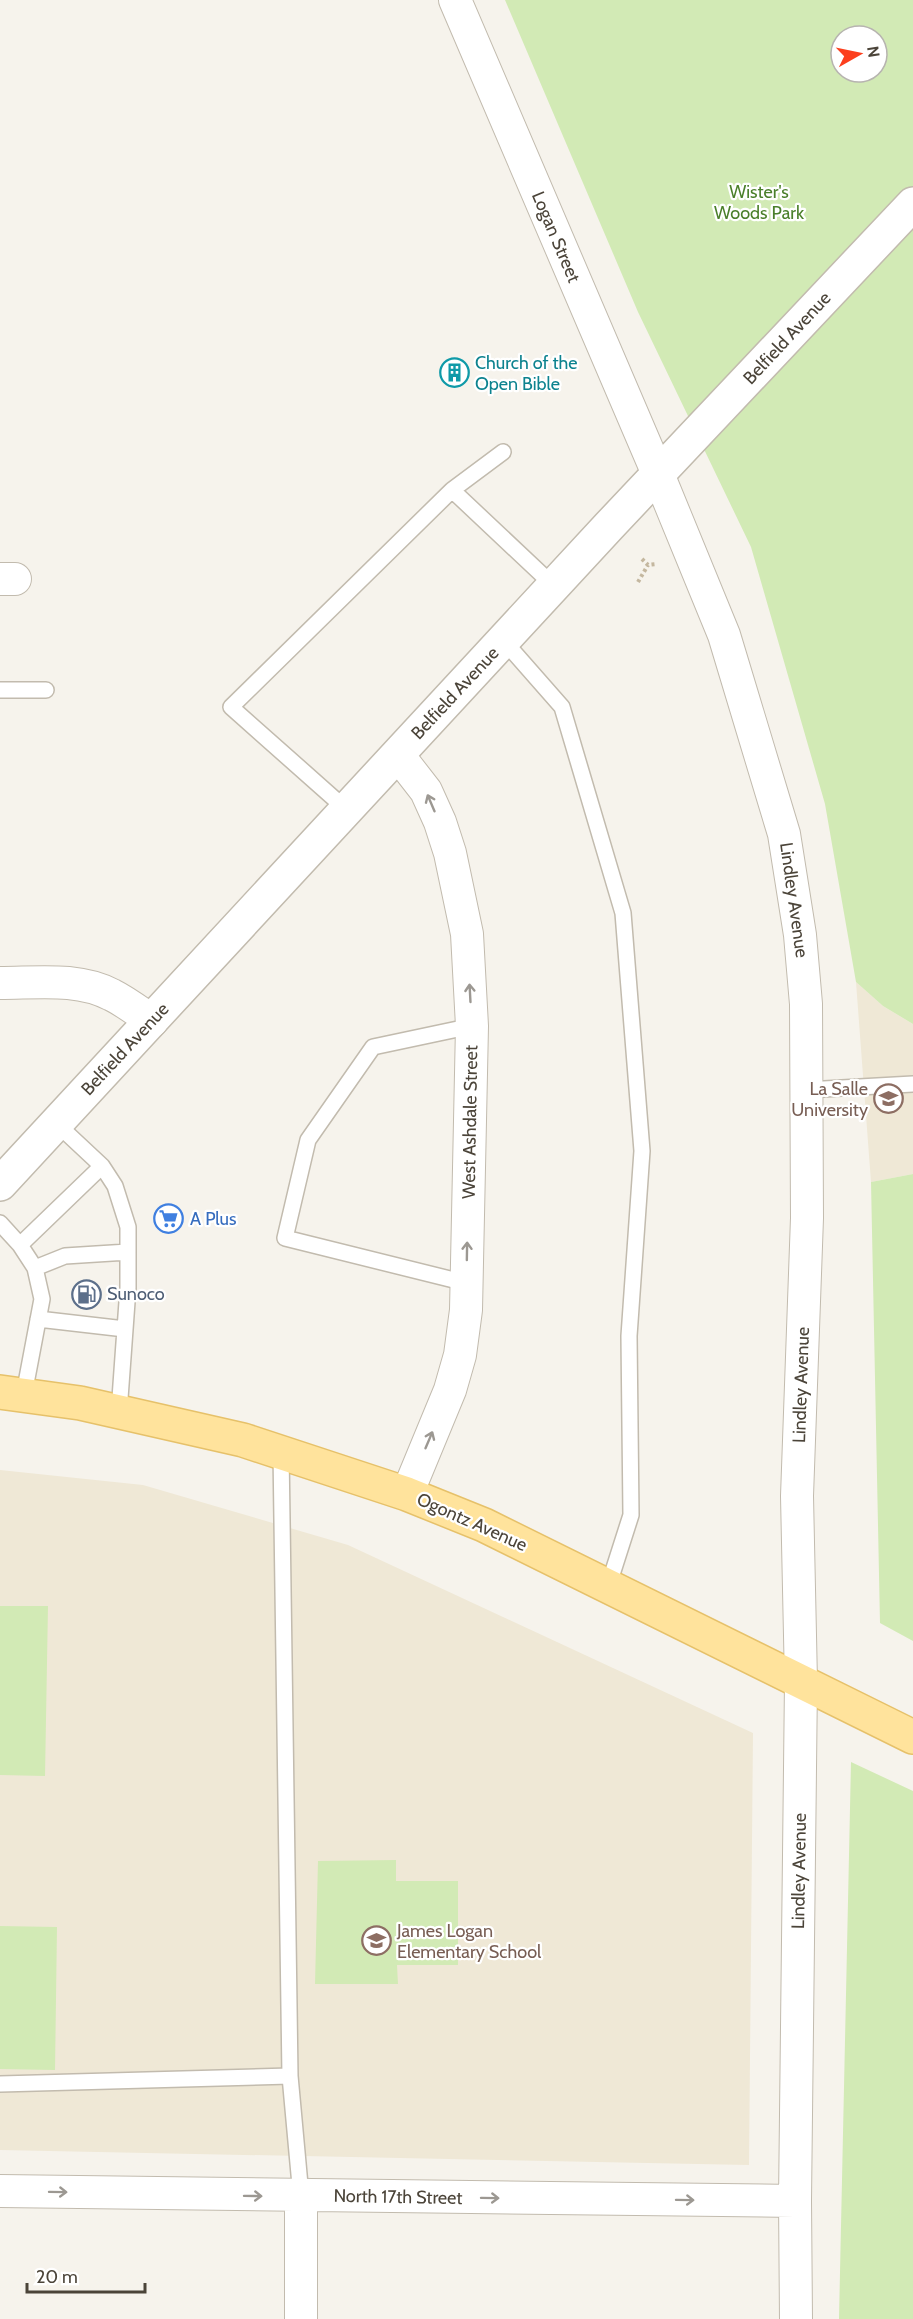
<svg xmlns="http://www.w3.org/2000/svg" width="913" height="2319" viewBox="0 0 913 2319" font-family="Cabin,sans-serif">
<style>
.education{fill:#efe8d6}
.green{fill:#d2eab5;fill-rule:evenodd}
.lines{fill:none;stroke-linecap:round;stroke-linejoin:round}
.service-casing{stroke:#c2bbae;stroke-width:18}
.minor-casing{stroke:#c2bbae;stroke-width:34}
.tertiary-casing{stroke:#c2bbae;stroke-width:36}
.primary-casing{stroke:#e6c16a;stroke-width:36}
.path{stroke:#c4b79f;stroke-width:4;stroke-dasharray:3 3;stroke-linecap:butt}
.service{stroke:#fff;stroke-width:15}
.minor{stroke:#fff;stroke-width:32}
.tertiary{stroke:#fff;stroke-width:33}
.primary{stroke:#ffe39c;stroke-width:33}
.oneway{stroke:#9c9892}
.labels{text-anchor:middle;stroke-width:4.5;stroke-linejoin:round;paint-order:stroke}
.park-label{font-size:18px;fill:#4a7f2a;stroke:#fff}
.street-label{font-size:18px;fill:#4b4439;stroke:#fff}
.culture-label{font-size:18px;fill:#0d838f;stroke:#fff;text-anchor:start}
.education-label{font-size:18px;fill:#785e54;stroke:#fff;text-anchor:end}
.shop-label{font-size:18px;fill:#366cbe;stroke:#fff;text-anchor:start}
.service-label{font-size:18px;fill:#4e5e75;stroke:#fff;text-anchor:start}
</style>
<rect width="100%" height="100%" fill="#f6f3ec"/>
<path class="education" d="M 856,982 L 883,1006 L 913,1024 L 913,1174 L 871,1182 Z
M 0,1470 L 143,1485 L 348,1545 L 753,1733 L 749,2165 L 0,2150 Z"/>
<path class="green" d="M 505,0 L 913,0 L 913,1024 L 883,1006 L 856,982 L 825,804 L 751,547 L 638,312 ZM 841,36 L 877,36 L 877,72 L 841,72 Z
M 913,1174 L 913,1641 L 880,1623 L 871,1182 Z
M 0,1606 L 48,1606 L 45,1776 L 0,1775 Z
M 851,1762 L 913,1791 L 913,2319 L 839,2319 Z
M 396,1860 L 396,1881 L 458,1881 L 458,1965 L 397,1965 L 398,1984 L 315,1984 L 318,1861 Z
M 0,1926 L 57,1927 L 55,2070 L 0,2069 Z"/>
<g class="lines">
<defs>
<path id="service" d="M 503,452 L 452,490 L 554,586
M 504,641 L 562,707 L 623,913 L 642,1151 L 629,1336 L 631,1515 L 608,1587
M 0,690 L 46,690
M 347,810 L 231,707 L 452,490
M 806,1090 L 913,1084
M 56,1123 L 102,1166 L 115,1186 L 128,1227 L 128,1288 L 119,1412
M 0,1223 L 20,1245 L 35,1268 L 42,1299 L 24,1394
M 20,1245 L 102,1166
M 35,1268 L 65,1256 L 128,1252
M 466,1283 L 285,1238 L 308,1140 L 373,1047 L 472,1026
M 38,1319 L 125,1329
M 281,1451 L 290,2076 L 301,2196
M 0,2084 L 290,2076"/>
<path id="minor" d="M 455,0 L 658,474 L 724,635 L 784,834 L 800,935 L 806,1004 L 807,1218 L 797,1496 L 801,1682 L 795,2201 L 796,2319
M 0,579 L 15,579
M 398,755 L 426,791 L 440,822 L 450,853 L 467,934 L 472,1026 L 466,1310 L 460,1355 L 450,1390 L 407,1494
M 0,983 C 37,983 78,977 112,995 C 126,1002 139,1012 152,1021
M 0,2191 L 795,2201
M 301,2319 L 301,2196"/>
<path id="tertiary" d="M 0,1184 L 609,526 L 913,204"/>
<path id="primary" d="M 0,1392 L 80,1403 L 243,1440 L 407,1494 L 484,1525 L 913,1737"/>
</defs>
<use href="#service" class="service-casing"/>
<use href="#minor" class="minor-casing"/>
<use href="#tertiary" class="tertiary-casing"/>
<use href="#primary" class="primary-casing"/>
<path class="path" d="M 642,559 L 648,565 L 657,564
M 638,582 L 648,565"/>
<use href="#service" class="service"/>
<use href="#minor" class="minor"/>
<use href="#tertiary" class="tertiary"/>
<use href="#primary" class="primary"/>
</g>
<defs><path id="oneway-shaft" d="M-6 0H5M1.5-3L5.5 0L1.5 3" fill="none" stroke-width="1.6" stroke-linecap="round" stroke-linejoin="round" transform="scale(1.5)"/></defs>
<g class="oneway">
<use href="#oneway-shaft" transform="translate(431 803) rotate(-113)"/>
<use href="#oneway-shaft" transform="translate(470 993) rotate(-93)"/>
<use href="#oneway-shaft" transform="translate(467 1251) rotate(-89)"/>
<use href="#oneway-shaft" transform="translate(429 1440) rotate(-67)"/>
<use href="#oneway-shaft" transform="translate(58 2192) rotate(1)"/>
<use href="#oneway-shaft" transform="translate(253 2196) rotate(1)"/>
<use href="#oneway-shaft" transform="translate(490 2198) rotate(1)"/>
<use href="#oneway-shaft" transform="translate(685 2200) rotate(1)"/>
</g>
<defs>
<symbol id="building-ring" viewBox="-11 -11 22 22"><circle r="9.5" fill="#fff" stroke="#0f9aa8" stroke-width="1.5"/><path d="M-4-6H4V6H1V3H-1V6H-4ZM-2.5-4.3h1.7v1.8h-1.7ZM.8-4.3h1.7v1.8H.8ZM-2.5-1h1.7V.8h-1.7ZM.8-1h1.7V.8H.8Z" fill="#0f9aa8"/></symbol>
<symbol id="university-ring" viewBox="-11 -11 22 22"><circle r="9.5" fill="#fff" stroke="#8d6e63" stroke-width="1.5"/><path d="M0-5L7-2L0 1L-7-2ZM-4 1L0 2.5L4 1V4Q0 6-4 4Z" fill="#8d6e63"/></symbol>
<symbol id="supermarket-ring" viewBox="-11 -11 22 22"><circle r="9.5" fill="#fff" stroke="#3f7fe0" stroke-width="1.5"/><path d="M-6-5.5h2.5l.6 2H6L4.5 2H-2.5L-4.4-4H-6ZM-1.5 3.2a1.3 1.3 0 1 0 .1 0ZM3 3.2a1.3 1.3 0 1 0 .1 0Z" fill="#3f7fe0"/></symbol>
<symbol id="fuel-ring" viewBox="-11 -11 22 22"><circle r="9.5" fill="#fff" stroke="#5c6f8a" stroke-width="1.5"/><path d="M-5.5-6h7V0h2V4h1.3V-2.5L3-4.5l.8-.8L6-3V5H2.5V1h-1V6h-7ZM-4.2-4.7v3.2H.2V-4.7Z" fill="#5c6f8a"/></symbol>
<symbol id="school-ring" viewBox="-11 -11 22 22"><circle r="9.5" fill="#fff" stroke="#8d6e63" stroke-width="1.5"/><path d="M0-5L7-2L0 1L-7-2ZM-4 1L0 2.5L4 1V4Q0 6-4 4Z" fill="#8d6e63"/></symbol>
</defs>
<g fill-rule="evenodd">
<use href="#building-ring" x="438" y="356" width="33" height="33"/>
<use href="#university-ring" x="872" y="1082" width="33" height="33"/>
<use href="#supermarket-ring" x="152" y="1202" width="33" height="33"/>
<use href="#fuel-ring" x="70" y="1278" width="33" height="33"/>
<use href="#school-ring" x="360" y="1924" width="33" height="33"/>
</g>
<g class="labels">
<g class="park-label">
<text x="759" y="198">Wister's<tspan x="759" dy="21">Woods Park</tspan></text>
</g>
<g class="street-label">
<text transform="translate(556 237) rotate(67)" y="6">Logan Street</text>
<text transform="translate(787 338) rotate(-47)" y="6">Belfield Avenue</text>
<text transform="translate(455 693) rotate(-47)" y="6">Belfield Avenue</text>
<text transform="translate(794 900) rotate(82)" y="6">Lindley Avenue</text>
<text transform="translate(125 1049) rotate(-47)" y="6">Belfield Avenue</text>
<text transform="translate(470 1122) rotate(-89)" y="6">West Ashdale Street</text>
<text transform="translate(801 1385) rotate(-88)" y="6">Lindley Avenue</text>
<text transform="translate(472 1522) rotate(24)" y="6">Ogontz Avenue</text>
<text transform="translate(799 1871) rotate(-89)" y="6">Lindley Avenue</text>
<text transform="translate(398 2197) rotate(1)" y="6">North 17th Street</text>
</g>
<g class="culture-label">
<text x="475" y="369">Church of the<tspan x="475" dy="21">Open Bible</tspan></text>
</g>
<g class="education-label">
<text x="868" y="1095">La Salle<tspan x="868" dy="21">University</tspan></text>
<text x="397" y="1937" text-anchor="start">James Logan<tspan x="397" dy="21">Elementary School</tspan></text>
</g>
<g class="shop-label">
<text x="190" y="1225">A Plus</text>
</g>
<g class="service-label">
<text x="107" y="1300">Sunoco</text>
</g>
</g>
<g transform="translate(859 54) rotate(81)"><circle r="28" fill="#ffffff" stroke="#b7b4b0" stroke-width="1.5"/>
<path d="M0-4.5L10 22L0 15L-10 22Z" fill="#fc3f1d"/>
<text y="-9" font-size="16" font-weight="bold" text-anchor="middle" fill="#4b4439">N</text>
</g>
<path d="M27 2283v9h118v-9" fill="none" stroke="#4b4439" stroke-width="3"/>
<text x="36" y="2283" font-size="18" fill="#4b4439" stroke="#ffffff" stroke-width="4.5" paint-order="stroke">20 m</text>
</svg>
